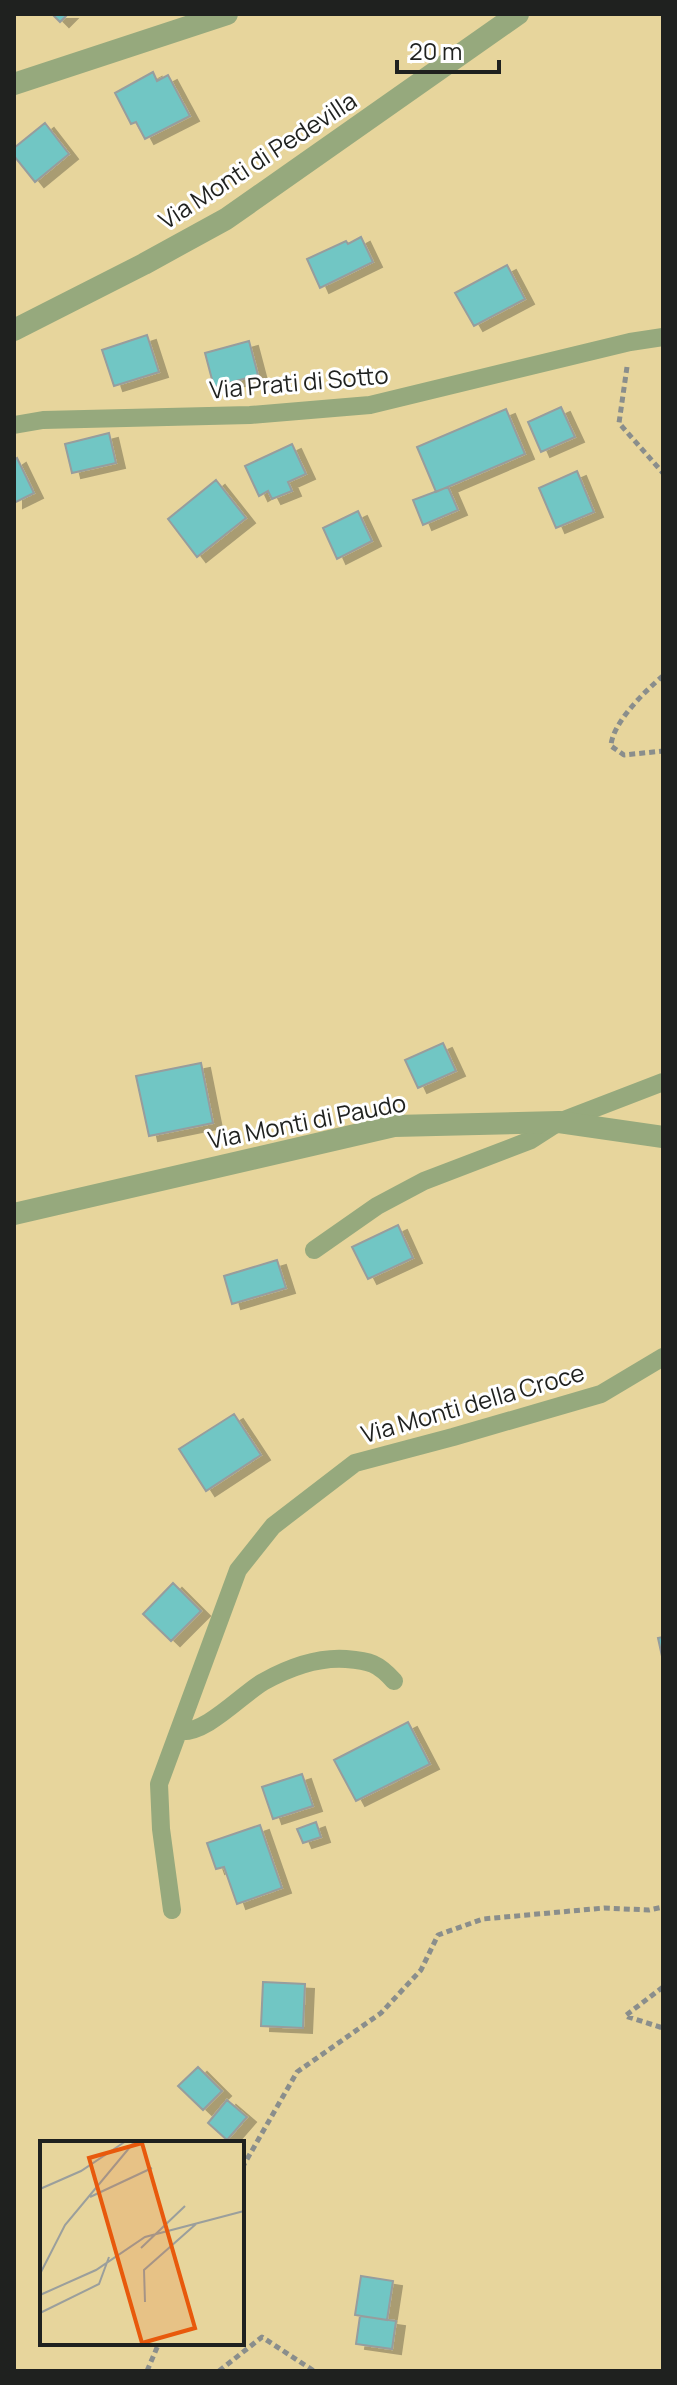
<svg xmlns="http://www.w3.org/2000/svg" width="677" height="2385" viewBox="0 0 677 2385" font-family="Manrope,sans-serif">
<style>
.green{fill:#e7d59c;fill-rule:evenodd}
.building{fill:#71c6c4;stroke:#979d9d;stroke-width:2;filter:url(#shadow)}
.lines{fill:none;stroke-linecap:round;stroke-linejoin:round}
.path{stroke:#8a8e8c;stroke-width:5;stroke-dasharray:6 4;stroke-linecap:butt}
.service{stroke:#96a97d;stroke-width:18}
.minor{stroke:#96a97d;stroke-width:22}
.labels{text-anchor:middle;stroke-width:6;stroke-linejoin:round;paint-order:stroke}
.street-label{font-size:24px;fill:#1f211f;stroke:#fff}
.inset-road{fill:none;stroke:#9b9f9c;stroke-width:2}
.view{fill:#e8590c;fill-opacity:0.15;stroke:#e8590c;stroke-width:4}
.inset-edge{fill:none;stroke:#1f211f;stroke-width:4}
</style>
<defs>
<filter id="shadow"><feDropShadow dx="9" dy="5" stdDeviation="0" flood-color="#0004"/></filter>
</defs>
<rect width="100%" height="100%" fill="#eef3f0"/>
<path class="green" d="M 14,14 L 663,14 L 663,2371 L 14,2371 ZM 42,2143 L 242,2143 L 242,2343 L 42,2343 Z"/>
<path class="building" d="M 52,14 L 68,14 L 60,22 Z
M 153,72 L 157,81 L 168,75 L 190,116 L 145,139 L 136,122 L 131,124 L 115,93 Z
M 45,123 L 69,154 L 35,182 L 14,156 L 14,148 Z
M 361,237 L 373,262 L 320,288 L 307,259 L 346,241 L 348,244 Z
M 507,265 L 525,299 L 474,326 L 455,293 Z
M 147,335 L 159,372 L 114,386 L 102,350 Z
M 249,341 L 258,375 L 214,387 L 205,353 Z
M 561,407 L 575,437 L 541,452 L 528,422 Z
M 506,409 L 525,454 L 436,492 L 417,447 Z
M 109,433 L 116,463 L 72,473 L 65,444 Z
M 292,444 L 306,474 L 288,482 L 292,491 L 272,499 L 268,491 L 259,496 L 245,466 Z
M 17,458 L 34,493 L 14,503 L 14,460 Z
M 577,471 L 594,512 L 556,528 L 539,488 Z
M 216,480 L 246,518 L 197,557 L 168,519 Z
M 448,487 L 458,510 L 423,525 L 413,500 Z
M 358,511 L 372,541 L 337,559 L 323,528 Z
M 443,1043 L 456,1071 L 418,1088 L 405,1060 Z
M 201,1063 L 213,1123 L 149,1136 L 136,1076 Z
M 398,1225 L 413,1258 L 368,1279 L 352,1247 Z
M 277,1260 L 286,1288 L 232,1304 L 224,1276 Z
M 234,1414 L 261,1455 L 206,1491 L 179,1449 Z
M 173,1583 L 201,1611 L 171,1641 L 143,1614 Z
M 663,1637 L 663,1661 L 658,1638 Z
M 408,1722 L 430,1764 L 356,1801 L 334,1760 Z
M 302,1774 L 313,1806 L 273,1819 L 262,1787 Z
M 316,1822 L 321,1837 L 303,1843 L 297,1829 Z
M 260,1825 L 282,1888 L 237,1904 L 224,1867 L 216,1869 L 207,1843 Z
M 263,1982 L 305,1984 L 303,2028 L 261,2026 Z
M 198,2067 L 222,2091 L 203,2110 L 178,2086 Z
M 227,2100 L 247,2117 L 227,2140 L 208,2123 Z
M 361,2276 L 393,2281 L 387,2320 L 355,2315 Z
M 360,2316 L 396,2321 L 392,2349 L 356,2344 Z"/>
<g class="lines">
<path class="path" d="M 627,367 L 619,423 L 663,473
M 663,676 C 646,690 612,723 611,746 L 624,755 L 663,751
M 663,1987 L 625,2016 L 663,2028
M 242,2168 L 297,2072 L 381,2013 L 421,1970 L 438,1935 L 483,1919 L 604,1908 L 649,1910 L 663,1907
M 147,2371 L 159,2343
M 219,2371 L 262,2337 L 314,2371"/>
<path class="service" d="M 14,425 L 43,420 L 250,415 L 370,405 L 630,342 L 663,337
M 314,1250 L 377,1206 L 424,1181 L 531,1140 L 559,1122 L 663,1082
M 179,1731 C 205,1735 241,1695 263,1682 C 288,1668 317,1657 346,1659 C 370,1661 378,1663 394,1681
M 172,1910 L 161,1829 L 159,1784 L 238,1570 L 273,1526 L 355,1463 L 453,1437 L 601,1394 L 663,1357"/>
<path class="minor" d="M 14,84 L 227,14
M 14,330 L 144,264 L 226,219 L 518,14
M 14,1214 L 394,1126 L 559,1122 L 663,1137"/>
</g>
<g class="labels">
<g class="street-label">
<text transform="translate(258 161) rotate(-33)" y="8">Via Monti di Pedevilla</text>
<text transform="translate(299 383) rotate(-5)" y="8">Via Prati di Sotto</text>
<text transform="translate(307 1122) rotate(-11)" y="8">Via Monti di Paudo</text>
<text transform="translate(473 1404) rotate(-16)" y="8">Via Monti della Croce</text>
</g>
</g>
<g transform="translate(40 2141)">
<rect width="204" height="204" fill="#eef3f0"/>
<path d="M 0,0 L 204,0 L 204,204 L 0,204 Z" fill="#e7d59c"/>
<path class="inset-road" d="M 0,48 L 41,30 L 86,0M 50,56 L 112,27M 101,107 L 145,65M 0,133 L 25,84 L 95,0M 0,154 L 56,129 L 105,96 L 204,70M 105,161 L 104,129 L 156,83M 0,172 L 59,143 L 69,116"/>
<path class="view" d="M 102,2 L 155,187 L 102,202 L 49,17 Z"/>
<rect width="204" height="204" class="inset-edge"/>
</g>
<rect width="677" height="2385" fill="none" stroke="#1f211f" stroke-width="32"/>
<path d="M397 60v12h102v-12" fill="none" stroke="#1f211f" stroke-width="4"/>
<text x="409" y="60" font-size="24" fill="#1f211f" stroke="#ffffff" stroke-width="6" paint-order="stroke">20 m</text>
</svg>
